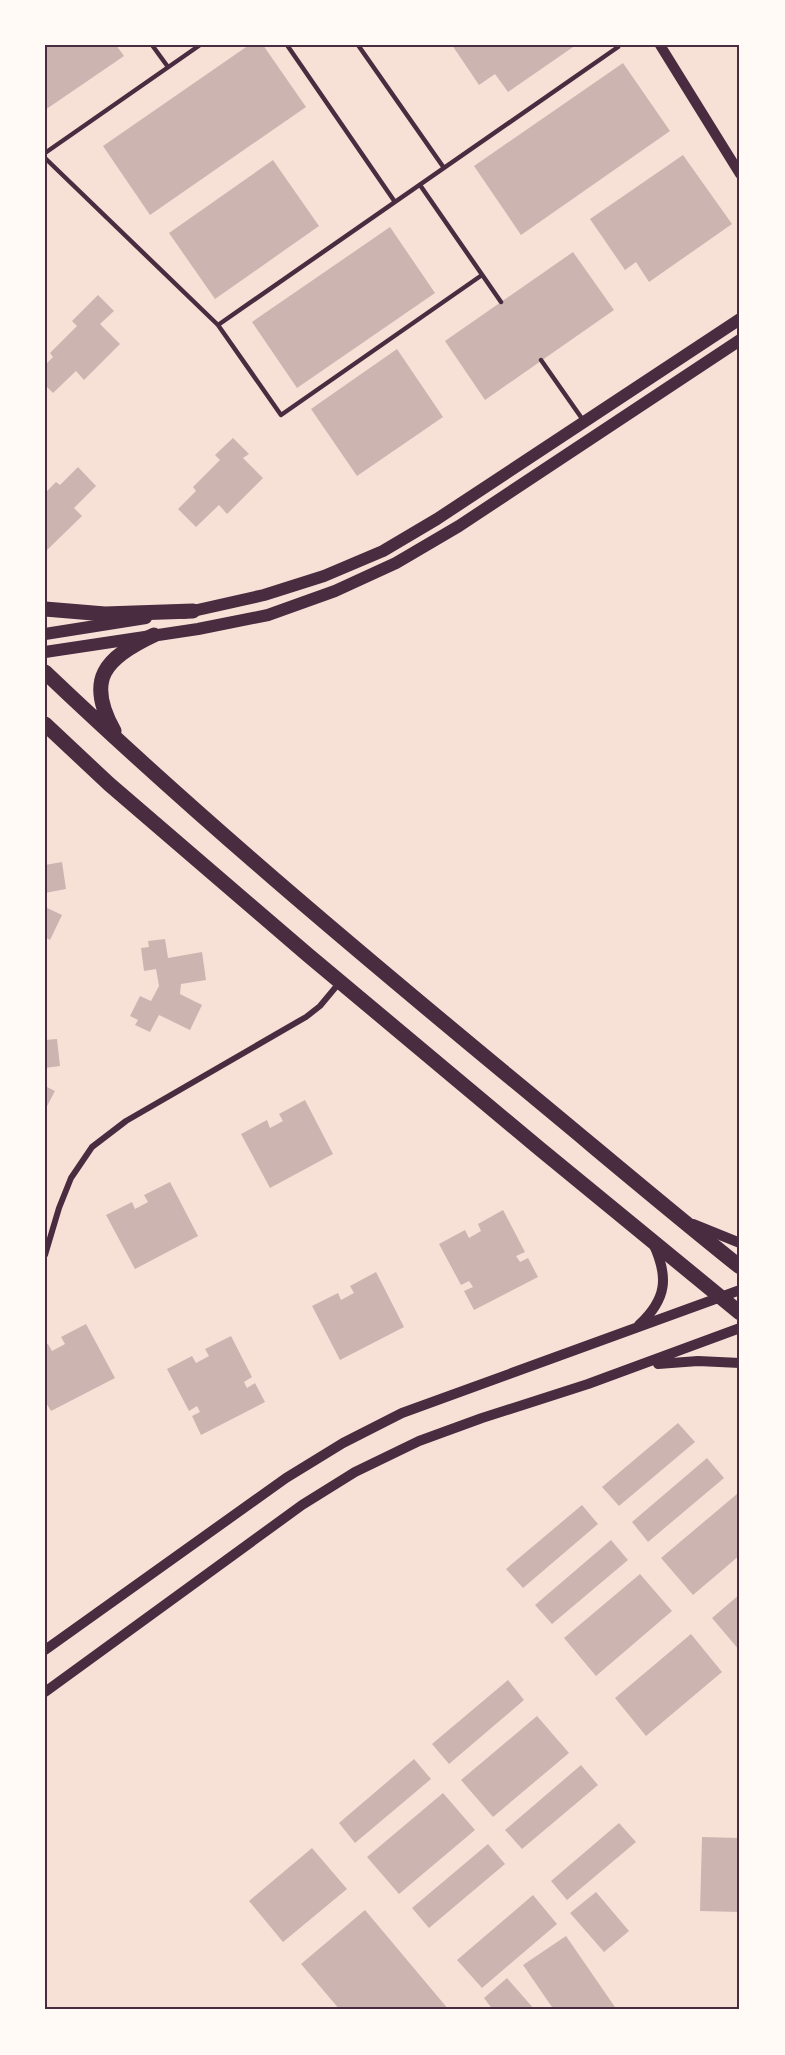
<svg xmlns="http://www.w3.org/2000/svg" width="785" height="2055" viewBox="0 0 785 2055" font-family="Manrope,sans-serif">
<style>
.building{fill:#ccb4b1}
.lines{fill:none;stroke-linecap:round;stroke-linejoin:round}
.service{stroke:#4a2c40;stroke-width:4.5}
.minor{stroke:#4a2c40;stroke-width:6}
.tertiary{stroke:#4a2c40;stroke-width:10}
.secondary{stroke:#4a2c40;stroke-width:12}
.primary{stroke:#4a2c40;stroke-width:15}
.neatline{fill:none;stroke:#4a2c40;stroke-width:2}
</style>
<rect width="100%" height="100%" fill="#f7e1d7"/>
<path class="building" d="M 45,45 L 116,45 L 124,56 L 45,110 Z
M 249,45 L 263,45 L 306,107 L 150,215 L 103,146 Z
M 452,45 L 576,45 L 508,92 L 495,74 L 479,85 Z
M 623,63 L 670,131 L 521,235 L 474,166 Z
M 683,155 L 732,224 L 649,282 L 636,262 L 625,270 L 590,219 Z
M 273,160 L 319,226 L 215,299 L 169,233 Z
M 390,227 L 435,293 L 297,388 L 252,322 Z
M 573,252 L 614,310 L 485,400 L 445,341 Z
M 98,295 L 114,311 L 100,324 L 120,344 L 84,380 L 76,371 L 53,393 L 45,385 L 45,365 L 53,357 L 50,353 L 77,326 L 72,321 Z
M 397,349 L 443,417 L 357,476 L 311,409 Z
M 233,438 L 249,454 L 243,458 L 263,478 L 227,514 L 219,505 L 196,527 L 178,509 L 196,491 L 193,487 L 220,460 L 215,455 Z
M 78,467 L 96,486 L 74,508 L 82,516 L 46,551 L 45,493 L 56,482 L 60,485 Z
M 62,862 L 66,889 L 45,893 L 45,865 Z
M 45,907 L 62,915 L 50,940 L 45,937 Z
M 165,939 L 168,958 L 202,952 L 206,980 L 181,984 L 180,994 L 202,1005 L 190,1030 L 159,1015 L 150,1032 L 135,1025 L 138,1020 L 130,1016 L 140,996 L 151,1001 L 159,986 L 156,969 L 144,971 L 141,948 L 149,947 L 148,941 Z
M 57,1039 L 60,1066 L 45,1068 L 45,1040 Z
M 45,1086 L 55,1091 L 45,1110 Z
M 305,1100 L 333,1154 L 270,1188 L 241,1134 L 267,1120 L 270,1128 L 283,1121 L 279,1114 Z
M 170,1182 L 198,1236 L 135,1269 L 106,1215 L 132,1202 L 135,1209 L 148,1202 L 144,1195 Z
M 503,1210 L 525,1252 L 516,1256 L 520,1262 L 528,1258 L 538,1277 L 474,1310 L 464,1291 L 473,1287 L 469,1281 L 461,1285 L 439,1244 L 465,1230 L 469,1238 L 481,1231 L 478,1224 Z
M 376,1272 L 404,1327 L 340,1360 L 312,1306 L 338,1293 L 341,1300 L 354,1293 L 350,1286 Z
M 86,1324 L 115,1378 L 51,1411 L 45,1401 L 45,1345 L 48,1344 L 52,1351 L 65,1344 L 61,1337 Z
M 231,1336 L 252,1377 L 244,1382 L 247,1388 L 255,1383 L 265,1402 L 201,1435 L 192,1416 L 200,1412 L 197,1406 L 189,1411 L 167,1369 L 192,1356 L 196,1363 L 209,1356 L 205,1349 Z
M 678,1423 L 695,1442 L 619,1506 L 602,1487 Z
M 707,1458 L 724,1478 L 648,1542 L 632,1522 Z
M 737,1494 L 740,1497 L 740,1555 L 693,1595 L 661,1558 Z
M 582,1505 L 598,1524 L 523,1588 L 506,1569 Z
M 611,1540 L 628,1560 L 552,1624 L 535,1605 Z
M 640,1574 L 672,1611 L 596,1676 L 564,1638 Z
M 740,1594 L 740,1651 L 712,1618 Z
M 691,1634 L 722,1672 L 646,1736 L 615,1698 Z
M 508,1680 L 524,1700 L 449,1764 L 432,1744 Z
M 537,1716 L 569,1753 L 493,1817 L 461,1780 Z
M 414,1759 L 431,1779 L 355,1843 L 339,1823 Z
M 581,1765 L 598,1785 L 522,1849 L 505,1830 Z
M 443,1793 L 475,1830 L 399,1894 L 367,1857 Z
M 619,1823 L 636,1842 L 567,1900 L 551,1881 Z
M 702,1837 L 740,1838 L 740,1912 L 700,1911 Z
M 488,1844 L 505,1864 L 429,1928 L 412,1908 Z
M 312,1848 L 347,1889 L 283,1942 L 249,1901 Z
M 596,1892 L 629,1931 L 604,1952 L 570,1913 Z
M 533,1895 L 557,1924 L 482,1988 L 457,1960 Z
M 365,1910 L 449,2010 L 340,2010 L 301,1964 Z
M 566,1936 L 617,2010 L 554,2010 L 523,1965 Z
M 507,1978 L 535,2010 L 493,2010 L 484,1998 Z"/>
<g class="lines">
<path class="service" d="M 152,45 L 168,67
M 287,45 L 395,202
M 358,45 L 444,168
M 45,153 L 200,45
M 45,158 L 218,325 L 618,47 L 616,45
M 420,185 L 501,302
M 218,325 L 281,415 L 482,275
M 541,360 L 583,420"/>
<path class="minor" d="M 45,1255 L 59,1208 L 71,1178 L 92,1147 L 126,1121 L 306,1017 L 320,1006 L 340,982"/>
<path class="tertiary" d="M 660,45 L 740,174
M 693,1224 L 740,1243
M 639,1325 C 667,1299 669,1277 653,1243
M 658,1364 L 698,1361 L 740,1363
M 45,1650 L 286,1478 L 343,1443 L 402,1413 L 740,1290
M 45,1692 L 302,1505 L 355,1472 L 419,1441 L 482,1418 L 588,1384 L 740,1328"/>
<path class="secondary" d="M 184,613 L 264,595 L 324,576 L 383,551 L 437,519 L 740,319
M 45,634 L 146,618
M 45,652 L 198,629 L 268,615 L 335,591 L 396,563 L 459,526 L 740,340"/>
<path class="primary" d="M 45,609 L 105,614 L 193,611
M 45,672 C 193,813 349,944 506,1074 C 584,1138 661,1204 740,1267
M 45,724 L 109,784 L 308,955 L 540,1149 L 740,1313
M 114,731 C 85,679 105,658 154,635"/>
</g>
<rect width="785" height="2055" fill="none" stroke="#fffaf5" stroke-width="93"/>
<rect x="46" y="46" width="692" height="1962" class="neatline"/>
</svg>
